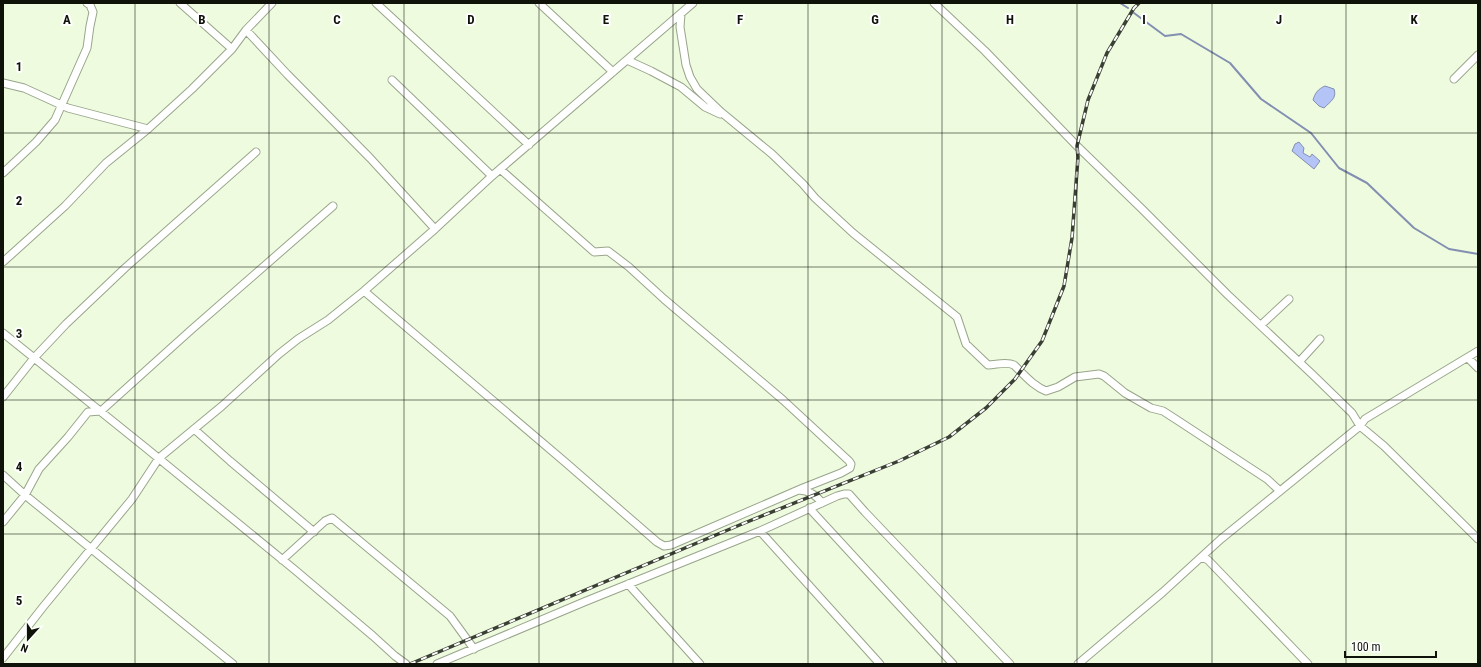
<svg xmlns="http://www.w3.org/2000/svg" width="1481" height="667" viewBox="0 0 1481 667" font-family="'Roboto Condensed',sans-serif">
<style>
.water{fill:#b4c4f7;stroke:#828fb0}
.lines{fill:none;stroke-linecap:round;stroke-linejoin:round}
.stream{stroke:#828fb0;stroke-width:2}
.minor-casing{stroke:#99a58b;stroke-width:9}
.minor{stroke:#fff;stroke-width:7}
.rail-casing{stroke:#3b4034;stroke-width:3.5}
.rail{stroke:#fff;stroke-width:2;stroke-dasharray:6;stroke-linecap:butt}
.grid{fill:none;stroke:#0e1209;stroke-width:1;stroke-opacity:0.55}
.grid-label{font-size:13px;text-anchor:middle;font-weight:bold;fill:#0e1209;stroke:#fff;stroke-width:4;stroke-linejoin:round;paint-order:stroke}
</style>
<rect width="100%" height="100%" fill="#eefbdf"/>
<path class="water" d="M 1325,86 L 1334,89 C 1337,98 1331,101 1324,108 L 1319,106 L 1313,100 C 1315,93 1318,89 1325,86 Z
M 1299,142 L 1304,148 L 1303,153 L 1310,157 L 1312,154 L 1320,161 L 1314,169 L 1292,151 L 1295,144 Z"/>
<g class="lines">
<path class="stream" d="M 1120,3 L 1128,8
M 1134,13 L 1165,36 L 1181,34 L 1230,63 L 1261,99 L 1311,133 L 1339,168 L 1367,183 L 1414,228 L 1449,249 L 1478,254"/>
<defs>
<path id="minor" d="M 180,3 L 232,49
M 376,3 L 529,145
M 539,3 L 613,72
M 934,3 L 985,51 L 1077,146 L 1142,209 L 1228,295 L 1313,375 L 1352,413 L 1360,426 L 1384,446 L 1478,539
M 681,14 L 680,27 L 686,65 L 690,77 L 697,89 L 721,112 L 772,154 L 803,184 L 815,198 L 853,233 L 957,317 L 966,344 L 988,365 C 996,365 1006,361 1014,365 C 1016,367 1019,370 1021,372 C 1029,380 1036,387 1046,391 L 1058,387 L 1075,377 L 1099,374 L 1104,376 L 1125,393 L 1151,408 L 1163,411 L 1177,420 L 1267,479 L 1280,491
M 246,30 L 287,74 L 370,158 L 435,229
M 627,60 L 651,71 L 681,87 L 705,107 L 720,114
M 1454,79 L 1478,55
M 392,80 L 492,176
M 3,83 L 24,88 L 68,108 L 148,129
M 3,173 L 36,142 L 55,120 L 87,48 L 90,26 L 93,12 L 90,5 L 87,3
M 3,262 L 65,206 L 106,163 L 148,129 L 192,89 L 232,49 L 246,30 L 272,3
M 364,291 L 565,462 L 657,542 L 664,546 L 671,545 L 803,488 L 841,473 L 850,468 L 851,464 L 849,461 L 783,400 L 664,299 L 629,267 L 608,251 L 594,252 L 500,169
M 1261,325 L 1289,299
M 3,333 L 146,448 L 295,570 L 373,636 L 395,656 L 406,664
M 1468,358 L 1478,368
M 1299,362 L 1320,339
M 3,397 L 34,358 L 66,324 L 125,268 L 256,152
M 194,429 L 230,461 L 314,532
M 3,475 L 25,495 L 233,664
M 799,490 C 809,491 815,494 822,503
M 809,508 L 953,664
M 3,522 L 25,495 L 39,469 L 68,437 L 88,412 L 101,411 L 191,330 L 333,206
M 760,531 L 880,664
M 1202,557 L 1208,560 L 1308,664
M 282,560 L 325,521 L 332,518 L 450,616 L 474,649
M 628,584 L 700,664
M 3,658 L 43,607 L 132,499 L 159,458 L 222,406 L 279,354 L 298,339 L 328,320 L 364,291 L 435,229 L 492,176 L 693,3
M 437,664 L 584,602 L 760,531 L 837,496 L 844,494 L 849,494 L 865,512 L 1010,664
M 1078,664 L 1163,592 L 1221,539 L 1360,426 L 1365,419 L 1478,351"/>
</defs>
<use href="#minor" class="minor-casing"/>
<use href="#minor" class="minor"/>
<defs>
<path id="rail" d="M 410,664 L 742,524 L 899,461 L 949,437 L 986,408 L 1015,379 L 1042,341 L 1064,286 L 1072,238 L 1078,157 L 1077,146 L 1088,100 L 1107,53 L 1134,8 L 1139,3"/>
</defs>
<use href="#rail" class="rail-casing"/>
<use href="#rail" class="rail"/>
</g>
<path class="grid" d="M 135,3 L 135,664M 269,3 L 269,664M 404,3 L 404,664M 539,3 L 539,664M 673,3 L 673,664M 808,3 L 808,664M 942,3 L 942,664M 1077,3 L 1077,664M 1212,3 L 1212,664M 1346,3 L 1346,664M 3,133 L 1478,133M 3,267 L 1478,267M 3,400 L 1478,400M 3,534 L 1478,534"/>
<g class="grid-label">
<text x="67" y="24">A</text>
<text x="202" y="24">B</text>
<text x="337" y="24">C</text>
<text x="471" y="24">D</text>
<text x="606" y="24">E</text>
<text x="740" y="24">F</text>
<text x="875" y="24">G</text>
<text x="1010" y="24">H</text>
<text x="1144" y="24">I</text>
<text x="1279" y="24">J</text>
<text x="1414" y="24">K</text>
<text x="19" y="71">1</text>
<text x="19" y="205">2</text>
<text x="19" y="338">3</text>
<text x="19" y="471">4</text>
<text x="19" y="605">5</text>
</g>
<rect width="1481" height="667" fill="none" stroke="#0e1209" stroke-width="8"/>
<g transform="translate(28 639) rotate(201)" stroke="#ffffff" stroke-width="3" paint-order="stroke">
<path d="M0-3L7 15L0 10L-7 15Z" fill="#0e1209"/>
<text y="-6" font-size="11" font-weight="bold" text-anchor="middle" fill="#0e1209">N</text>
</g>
<path d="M1345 651v6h91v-6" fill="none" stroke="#0e1209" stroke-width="2"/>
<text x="1351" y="651" font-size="12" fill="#0e1209" stroke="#ffffff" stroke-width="3" paint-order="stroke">100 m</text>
</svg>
